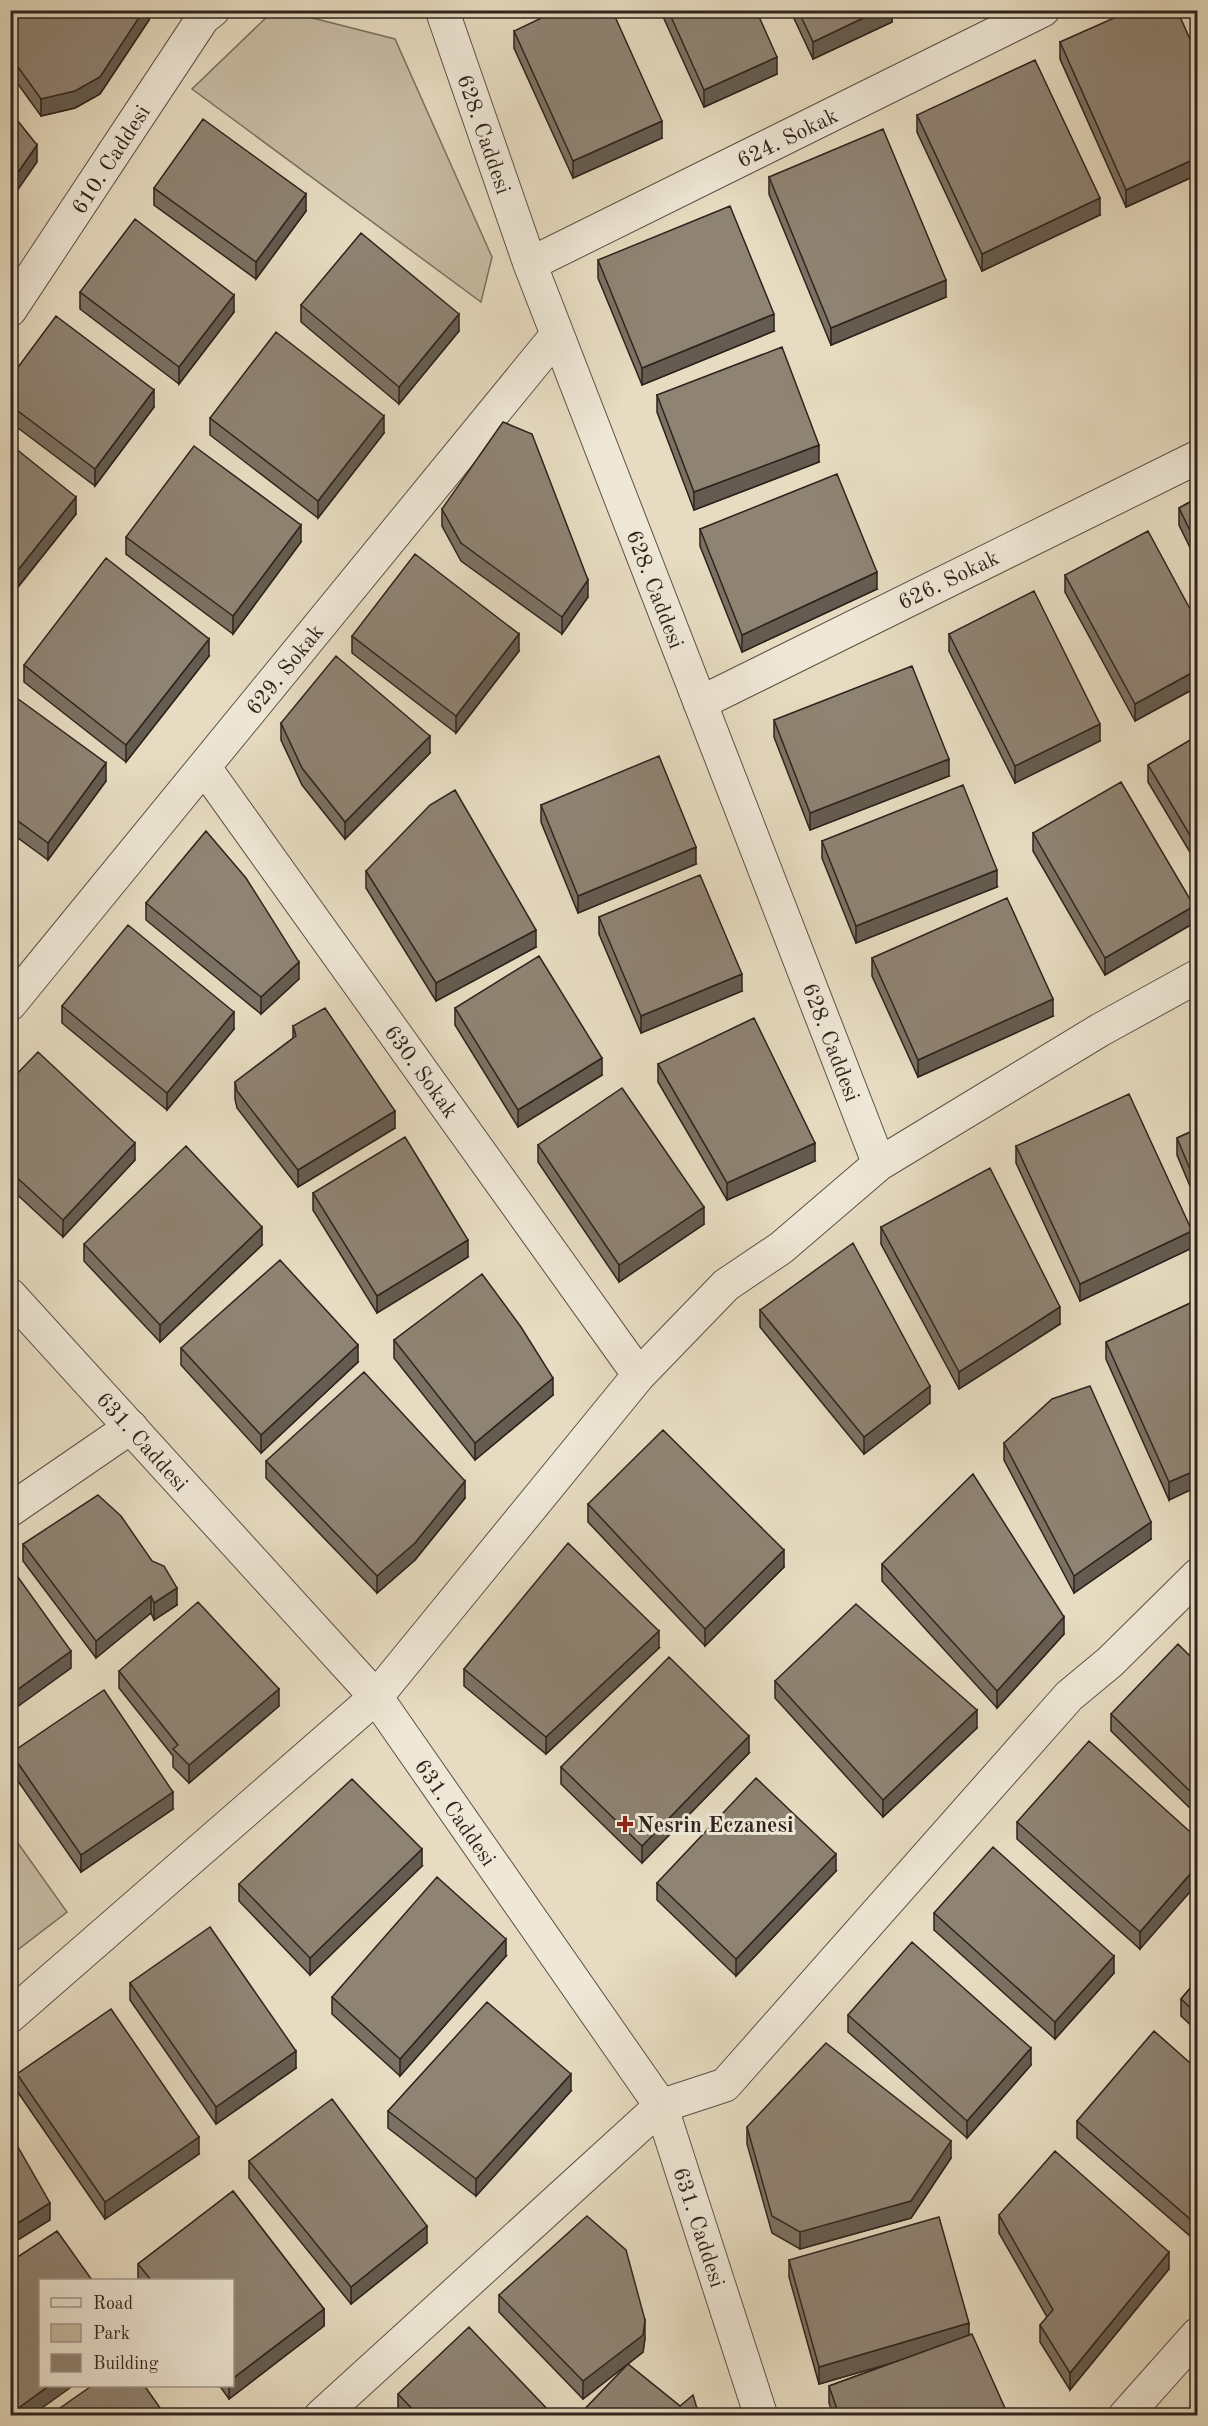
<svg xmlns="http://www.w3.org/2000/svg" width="1208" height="2426" viewBox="0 0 1208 2426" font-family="'Old Standard TT',serif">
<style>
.green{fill:#c8bda5;stroke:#7c7062;stroke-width:1.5}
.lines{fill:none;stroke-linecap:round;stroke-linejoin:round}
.minor-casing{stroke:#5d5147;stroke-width:35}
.tertiary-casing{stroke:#5d5147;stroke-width:35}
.minor{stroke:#efe8d7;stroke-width:33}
.tertiary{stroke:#efe8d7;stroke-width:33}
.wall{fill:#7b7163;stroke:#2f231e;stroke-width:1.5}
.shaded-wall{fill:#645c50;stroke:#2f231e;stroke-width:1.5}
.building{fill:#8f8373;stroke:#2f231e;stroke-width:1.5}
.poi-dot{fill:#8f2418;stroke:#efe8d7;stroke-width:2}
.labels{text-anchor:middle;stroke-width:6;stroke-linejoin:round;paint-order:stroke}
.street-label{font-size:22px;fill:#2f231e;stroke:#efe8d7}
.poi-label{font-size:22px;font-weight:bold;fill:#2f231e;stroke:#efe8d7;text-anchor:start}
</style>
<rect width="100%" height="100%" fill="#e7dcc1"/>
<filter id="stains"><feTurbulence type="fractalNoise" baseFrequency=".00333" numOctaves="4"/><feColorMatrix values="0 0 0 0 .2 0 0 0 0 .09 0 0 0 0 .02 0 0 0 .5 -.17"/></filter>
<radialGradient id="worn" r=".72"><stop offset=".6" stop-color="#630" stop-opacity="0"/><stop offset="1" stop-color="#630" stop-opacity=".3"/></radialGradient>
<path class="green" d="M 273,11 L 285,11 L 395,39 L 492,257 L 481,302 L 192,89 Z
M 10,1832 L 67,1912 L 11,1955 L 10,1955 Z"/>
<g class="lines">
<defs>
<path id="minor" d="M 442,10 L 530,264 L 879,1164
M 530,264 L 1043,10
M 10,310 L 203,18 L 213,10
M 700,703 L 1198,457
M 204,767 L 639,1375
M 10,1004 L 557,335
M 10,1510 L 131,1427
M 10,2016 L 376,1697 L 639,1375 L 726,1285 L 781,1248 L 879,1164 L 1100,1030 L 1198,976
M 321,2416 L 661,2106 L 725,2085 L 1069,1696 L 1110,1662 L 1198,1575
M 1125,2416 L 1198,2334"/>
<path id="tertiary" d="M 10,1295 L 376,1697 L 661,2106 L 761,2416"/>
</defs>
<use href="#minor" class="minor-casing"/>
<use href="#tertiary" class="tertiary-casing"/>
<use href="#minor" class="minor"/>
<use href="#tertiary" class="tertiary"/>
</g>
<path class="wall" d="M 10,10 L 149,10 L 149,20 L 100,94 L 75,108 L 41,116 L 10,73 Z
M 660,10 L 756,10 L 777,74 L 704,107 Z
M 790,10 L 892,10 L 892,22 L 813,59 Z
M 514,31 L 662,138 L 573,178 L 514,48 Z
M 1060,42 L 1197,55 L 1197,175 L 1126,207 L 1060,59 Z
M 917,115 L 1100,215 L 982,271 L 917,132 Z
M 769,177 L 946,297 L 831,345 L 769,194 Z
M 154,188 L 306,211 L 256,279 L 154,205 Z
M 598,260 L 774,331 L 642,385 L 598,278 Z
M 80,292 L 234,312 L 179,384 L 80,309 Z
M 301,305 L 459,331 L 399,404 L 301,322 Z
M 10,378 L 154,407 L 95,486 L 10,422 Z
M 657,395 L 819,462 L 694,510 L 657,412 Z
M 210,418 L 384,433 L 318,518 L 210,435 Z
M 10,444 L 76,514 L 18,587 L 10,581 Z
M 1197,498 L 1197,562 L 1179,525 L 1179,508 Z
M 442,509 L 588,597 L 562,634 L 461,561 L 442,526 Z
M 700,529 L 877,589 L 742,652 L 700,546 Z
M 126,537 L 301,542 L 233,634 L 126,554 Z
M 1065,575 L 1197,622 L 1197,687 L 1135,721 L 1065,592 Z
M 949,634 L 1100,741 L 1015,783 L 949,651 Z
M 352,636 L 519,651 L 456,733 L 352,653 Z
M 209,656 L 126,762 L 24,682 L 24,665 Z
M 10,693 L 106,781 L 48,860 L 10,832 Z
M 774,720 L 949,776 L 810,830 L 774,737 Z
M 281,723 L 430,753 L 345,839 L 302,785 L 281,740 Z
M 1197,736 L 1197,864 L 1148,782 L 1148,765 Z
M 541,805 L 696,864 L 578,913 L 541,822 Z
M 1033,833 L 1194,923 L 1105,975 L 1033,851 Z
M 822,841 L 997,887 L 856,943 L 822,858 Z
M 366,871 L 536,947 L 436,1001 L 366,888 Z
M 146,903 L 299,979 L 261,1014 L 146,920 Z
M 599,917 L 742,991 L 641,1033 L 599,934 Z
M 872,958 L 1053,1016 L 918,1077 L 872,976 Z
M 62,1006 L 234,1029 L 167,1110 L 62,1023 Z
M 455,1008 L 602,1075 L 518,1127 L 455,1025 Z
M 293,1026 L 395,1128 L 298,1187 L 237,1108 L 235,1099 L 235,1082 L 293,1038 Z
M 658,1064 L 815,1161 L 727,1200 L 658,1082 Z
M 10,1081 L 135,1160 L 63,1237 L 10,1188 Z
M 1197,1129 L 1197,1203 L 1177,1155 L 1177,1138 Z
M 538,1145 L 704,1224 L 619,1282 L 538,1162 Z
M 1016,1146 L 1192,1248 L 1080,1301 L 1016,1163 Z
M 313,1193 L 468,1257 L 377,1313 L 313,1210 Z
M 881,1227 L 1060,1324 L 959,1389 L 881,1244 Z
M 84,1244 L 262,1245 L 160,1342 L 84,1261 Z
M 1197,1300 L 1169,1500 L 1106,1359 L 1106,1342 Z
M 760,1310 L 930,1403 L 864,1454 L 760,1327 Z
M 394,1340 L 553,1395 L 475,1460 L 394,1358 Z
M 181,1348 L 358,1362 L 261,1453 L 181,1365 Z
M 1004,1443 L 1151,1539 L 1074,1593 L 1004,1460 Z
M 266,1461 L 465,1498 L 415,1560 L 377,1593 L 266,1478 Z
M 588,1504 L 784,1567 L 705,1646 L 588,1522 Z
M 23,1544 L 177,1605 L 154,1620 L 151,1613 L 96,1658 L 23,1561 Z
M 882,1564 L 1064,1634 L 997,1708 L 882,1581 Z
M 659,1648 L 546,1754 L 464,1686 L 464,1669 Z
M 1197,1663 L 1197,1815 L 1111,1731 L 1111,1714 Z
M 119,1671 L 279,1706 L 189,1783 L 173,1767 L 173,1756 L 119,1688 Z
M 775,1681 L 977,1728 L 883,1817 L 775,1698 Z
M 11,1753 L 173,1809 L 81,1872 L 11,1771 Z
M 749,1753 L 642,1863 L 561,1784 L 561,1767 Z
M 1017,1822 L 1197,1838 L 1140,1949 L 1017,1839 Z
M 422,1866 L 310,1975 L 239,1901 L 239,1884 Z
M 836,1871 L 736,1976 L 657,1900 L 657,1883 Z
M 934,1913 L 1114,1973 L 1055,2039 L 934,1930 Z
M 506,1956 L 400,2076 L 332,2014 L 332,1997 Z
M 1197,1980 L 1197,2031 L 1181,2016 L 1181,1999 Z
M 130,1983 L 296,2068 L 216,2124 L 130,2000 Z
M 848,2015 L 1031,2065 L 967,2138 L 848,2032 Z
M 1197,2069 L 1197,2242 L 1077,2138 L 1077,2121 Z
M 17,2074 L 199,2154 L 105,2219 L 17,2091 Z
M 571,2091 L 476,2196 L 388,2128 L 388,2111 Z
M 747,2127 L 951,2158 L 911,2218 L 800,2249 L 772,2233 L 747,2144 Z
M 249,2161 L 427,2243 L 351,2304 L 249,2178 Z
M 233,2191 L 324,2309 L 324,2326 L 229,2399 L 219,2385 L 232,2385 L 232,2280 L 138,2280 L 138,2264 Z
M 999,2215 L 1169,2269 L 1070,2390 L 1040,2342 L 1040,2325 L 1047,2317 L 999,2233 Z
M 789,2260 L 969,2335 L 1008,2415 L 833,2415 L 829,2403 L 829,2386 L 894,2362 L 819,2384 L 789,2277 Z
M 499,2295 L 645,2338 L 643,2352 L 628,2364 L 680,2406 L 699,2415 L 579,2415 L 628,2364 L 583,2399 L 499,2312 Z
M 1197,2390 L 1197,2415 L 1194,2415 L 1192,2414 L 1192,2397 Z
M 398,2394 L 550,2415 L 402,2415 L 398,2411 Z"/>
<path class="shaded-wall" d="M 144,10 L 149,10 L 149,20 L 100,94 L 75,108 L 41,116 L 41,99 Z
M 880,10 L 892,10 L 892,22 L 813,59 L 813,42 Z
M 777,57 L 777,74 L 704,107 L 704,90 Z
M 662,121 L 662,138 L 573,178 L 573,161 Z
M 37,145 L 37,162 L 10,201 L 10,184 Z
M 1197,158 L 1197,175 L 1126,207 L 1126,190 Z
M 306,194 L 306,211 L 256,279 L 256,262 Z
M 1100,198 L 1100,215 L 982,271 L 982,254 Z
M 946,280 L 946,297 L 831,345 L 831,328 Z
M 234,295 L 234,312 L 179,384 L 179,367 Z
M 459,314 L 459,331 L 399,404 L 399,387 Z
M 774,314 L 774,331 L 642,385 L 642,368 Z
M 154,390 L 154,407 L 95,486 L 95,469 Z
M 384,416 L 384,433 L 318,518 L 318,501 Z
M 819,445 L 819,462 L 694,510 L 694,492 Z
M 76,497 L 76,514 L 18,587 L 18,570 Z
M 301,525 L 301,542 L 233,634 L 233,616 Z
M 877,572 L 877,589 L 742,652 L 742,635 Z
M 588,580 L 588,597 L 562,634 L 562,617 Z
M 519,634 L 519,651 L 456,733 L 456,716 Z
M 209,639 L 209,656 L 126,762 L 126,745 Z
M 1197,670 L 1197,687 L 1135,721 L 1135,704 Z
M 1100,724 L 1100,741 L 1015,783 L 1015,766 Z
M 430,736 L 430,753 L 345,839 L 345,822 Z
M 949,759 L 949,776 L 810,830 L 810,813 Z
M 106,763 L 106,781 L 48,860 L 48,843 Z
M 696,847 L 696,864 L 578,913 L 578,896 Z
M 997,870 L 997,887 L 856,943 L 856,926 Z
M 1194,906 L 1194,923 L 1105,975 L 1105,958 Z
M 536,930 L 536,947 L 436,1001 L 436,983 Z
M 299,962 L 299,979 L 261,1014 L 261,997 Z
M 742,974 L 742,991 L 641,1033 L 641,1016 Z
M 1053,999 L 1053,1016 L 918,1077 L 918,1060 Z
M 234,1012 L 234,1029 L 167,1110 L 167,1093 Z
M 602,1058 L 602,1075 L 518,1127 L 518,1110 Z
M 395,1111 L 395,1128 L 298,1187 L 298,1170 Z
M 135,1143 L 135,1160 L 63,1237 L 63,1220 Z
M 815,1143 L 815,1161 L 727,1200 L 727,1183 Z
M 704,1207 L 704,1224 L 619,1282 L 619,1265 Z
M 262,1227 L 262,1245 L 160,1342 L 160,1325 Z
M 1192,1231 L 1192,1248 L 1080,1301 L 1080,1284 Z
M 468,1240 L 468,1257 L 377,1313 L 377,1296 Z
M 1060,1307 L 1060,1324 L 959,1389 L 959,1372 Z
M 358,1345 L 358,1362 L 261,1453 L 261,1435 Z
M 553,1378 L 553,1395 L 475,1460 L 475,1443 Z
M 930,1386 L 930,1403 L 864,1454 L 864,1437 Z
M 17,1409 L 17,1426 L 10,1432 L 10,1415 Z
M 1197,1470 L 1197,1487 L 1169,1500 L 1169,1482 Z
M 465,1481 L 465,1498 L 415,1560 L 377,1593 L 377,1576 Z
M 1151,1522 L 1151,1539 L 1074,1593 L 1074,1576 Z
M 784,1550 L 784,1567 L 705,1646 L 705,1629 Z
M 177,1588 L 177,1605 L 154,1620 L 154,1603 Z
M 151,1596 L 151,1613 L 96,1658 L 96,1641 Z
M 1064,1617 L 1064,1634 L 997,1708 L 997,1691 Z
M 659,1631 L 659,1648 L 546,1754 L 546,1737 Z
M 71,1651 L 71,1668 L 10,1712 L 10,1695 Z
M 279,1689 L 279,1706 L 189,1783 L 189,1765 Z
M 977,1710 L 977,1728 L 883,1817 L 883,1800 Z
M 749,1736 L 749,1753 L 642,1863 L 642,1846 Z
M 173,1792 L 173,1809 L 81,1872 L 81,1855 Z
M 422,1849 L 422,1866 L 310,1975 L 310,1958 Z
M 836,1854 L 836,1871 L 736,1976 L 736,1959 Z
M 1197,1866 L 1197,1884 L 1140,1949 L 1140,1932 Z
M 506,1939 L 506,1956 L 400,2076 L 400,2059 Z
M 1114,1956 L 1114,1973 L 1055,2039 L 1055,2022 Z
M 1031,2048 L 1031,2065 L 967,2138 L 967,2121 Z
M 296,2051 L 296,2068 L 216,2124 L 216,2107 Z
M 571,2074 L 571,2091 L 476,2196 L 476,2179 Z
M 199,2137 L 199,2154 L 105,2219 L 105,2202 Z
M 951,2141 L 951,2158 L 911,2218 L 800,2249 L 800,2232 Z
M 50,2203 L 50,2220 L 10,2245 L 10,2228 Z
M 427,2226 L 427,2243 L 351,2304 L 351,2287 Z
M 1169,2252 L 1169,2269 L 1070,2390 L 1070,2373 Z
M 324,2309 L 324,2326 L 229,2399 L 229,2385 L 232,2385 L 232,2379 Z
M 645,2320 L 645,2338 L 643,2352 L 583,2399 L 583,2381 Z
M 969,2323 L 969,2341 L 819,2384 L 819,2367 Z
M 50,2385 L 74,2385 L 32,2415 L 10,2415 L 10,2414 Z"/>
<path class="building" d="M 10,10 L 144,10 L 100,77 L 75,91 L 41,99 L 10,56 Z
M 558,10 L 612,10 L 662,121 L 573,161 L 514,31 Z
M 668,10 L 756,10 L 777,57 L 704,90 Z
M 798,10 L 880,10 L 813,42 Z
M 1132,10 L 1177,10 L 1197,55 L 1197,158 L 1126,190 L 1060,42 Z
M 1035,60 L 1100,198 L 982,254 L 917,115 Z
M 10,111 L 37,145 L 10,184 Z
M 203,119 L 306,194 L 256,262 L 154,188 Z
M 883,129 L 946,280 L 831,328 L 769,177 Z
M 730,206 L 774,314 L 642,368 L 598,260 Z
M 135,219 L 234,295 L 179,367 L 80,292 Z
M 361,233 L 459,314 L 399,387 L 301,305 Z
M 56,316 L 154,390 L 95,469 L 10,405 L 10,378 Z
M 276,332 L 384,416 L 318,501 L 210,418 Z
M 782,347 L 819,445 L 694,492 L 657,395 Z
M 503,422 L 532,434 L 588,580 L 562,617 L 461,543 L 442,509 Z
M 10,444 L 76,497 L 18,570 L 10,564 Z
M 194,446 L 301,525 L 233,616 L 126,537 Z
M 837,474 L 877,572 L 742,635 L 700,529 Z
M 1197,498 L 1197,545 L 1179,508 Z
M 1148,531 L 1197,622 L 1197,670 L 1135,704 L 1065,575 Z
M 415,554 L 519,634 L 456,716 L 352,636 Z
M 106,558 L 209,639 L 126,745 L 24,665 Z
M 1034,591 L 1100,724 L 1015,766 L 949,634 Z
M 336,656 L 430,736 L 345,822 L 302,768 L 281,723 Z
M 912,666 L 949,759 L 810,813 L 774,720 Z
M 10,693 L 106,763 L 48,843 L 10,815 Z
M 1197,736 L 1197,847 L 1148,765 Z
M 659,756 L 696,847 L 578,896 L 541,805 Z
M 1121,782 L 1194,906 L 1105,958 L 1033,833 Z
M 963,785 L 997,870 L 856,926 L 822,841 Z
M 455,790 L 536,930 L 436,983 L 366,871 L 430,805 Z
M 206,831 L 246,878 L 299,962 L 261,997 L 146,903 Z
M 700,875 L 742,974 L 641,1016 L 599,917 Z
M 1007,898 L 1053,999 L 918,1060 L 872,958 Z
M 128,925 L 234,1012 L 167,1093 L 62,1006 Z
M 539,956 L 602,1058 L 518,1110 L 455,1008 Z
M 325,1008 L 395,1111 L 298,1170 L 237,1091 L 235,1082 L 296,1036 L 293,1026 Z
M 754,1018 L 815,1143 L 727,1183 L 658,1064 Z
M 38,1052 L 135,1143 L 63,1220 L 10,1171 L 10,1081 Z
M 622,1088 L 704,1207 L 619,1265 L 538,1145 Z
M 1129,1094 L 1192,1231 L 1080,1284 L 1016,1146 Z
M 1197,1129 L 1197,1186 L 1177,1138 Z
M 405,1137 L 468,1240 L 377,1296 L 313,1193 Z
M 186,1146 L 262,1227 L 160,1325 L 84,1244 Z
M 990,1168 L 1060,1307 L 959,1372 L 881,1227 Z
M 853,1243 L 930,1386 L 864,1437 L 760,1310 Z
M 280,1260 L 358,1345 L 261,1435 L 181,1348 Z
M 482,1274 L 521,1327 L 553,1378 L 475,1443 L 394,1340 Z
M 1197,1300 L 1197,1470 L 1169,1482 L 1106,1342 Z
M 364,1372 L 465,1481 L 415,1543 L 377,1576 L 266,1461 Z
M 1090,1386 L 1151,1522 L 1074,1576 L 1004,1443 L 1052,1399 Z
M 10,1401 L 17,1409 L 10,1415 Z
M 663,1430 L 784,1550 L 705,1629 L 588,1504 Z
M 973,1474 L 1064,1617 L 997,1691 L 882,1564 Z
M 98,1495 L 121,1516 L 152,1561 L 164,1566 L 177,1588 L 154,1603 L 151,1596 L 96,1641 L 23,1544 Z
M 568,1543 L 659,1631 L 546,1737 L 464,1669 Z
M 10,1566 L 71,1651 L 10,1695 Z
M 198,1602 L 279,1689 L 189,1765 L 173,1749 L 178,1745 L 119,1671 Z
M 856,1604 L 977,1710 L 883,1800 L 775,1681 Z
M 1178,1644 L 1197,1663 L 1197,1798 L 1111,1714 Z
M 669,1657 L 749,1736 L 642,1846 L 561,1767 Z
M 104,1690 L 173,1792 L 81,1855 L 11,1753 Z
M 1089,1741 L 1197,1838 L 1197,1866 L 1140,1932 L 1017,1822 Z
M 756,1778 L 836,1854 L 736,1959 L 657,1883 Z
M 352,1779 L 422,1849 L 310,1958 L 239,1884 Z
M 993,1847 L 1114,1956 L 1055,2022 L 934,1913 Z
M 437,1877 L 506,1939 L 400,2059 L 332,1997 Z
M 210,1927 L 296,2051 L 216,2107 L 130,1983 Z
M 912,1942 L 1031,2048 L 967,2121 L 848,2015 Z
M 1197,1980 L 1197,2014 L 1181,1999 Z
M 487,2002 L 571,2074 L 476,2179 L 388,2111 Z
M 111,2009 L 199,2137 L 105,2202 L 17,2074 Z
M 1154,2031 L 1197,2069 L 1197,2225 L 1077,2121 Z
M 826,2043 L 951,2141 L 911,2201 L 800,2232 L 772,2216 L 747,2127 Z
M 332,2099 L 427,2226 L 351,2287 L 249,2161 Z
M 10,2133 L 50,2203 L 10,2228 Z
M 1055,2151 L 1169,2252 L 1070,2373 L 1040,2325 L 1053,2310 L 999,2215 Z
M 233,2191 L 324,2309 L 232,2379 L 232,2280 L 151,2280 L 138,2264 Z
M 587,2216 L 626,2250 L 645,2320 L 643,2335 L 583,2381 L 499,2295 Z
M 939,2217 L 969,2323 L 819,2367 L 789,2260 Z
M 57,2231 L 92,2280 L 40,2280 L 40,2385 L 50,2385 L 10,2414 L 10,2262 Z
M 469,2327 L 550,2412 L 546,2415 L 418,2415 L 398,2394 Z
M 972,2334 L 1008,2415 L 839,2415 L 829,2386 Z
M 628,2364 L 680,2406 L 693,2395 L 699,2415 L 579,2415 Z
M 93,2385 L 144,2385 L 165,2415 L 50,2415 Z
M 1197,2390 L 1197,2401 L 1192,2397 Z"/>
<path class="poi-dot" d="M622 1815h6v6h6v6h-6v6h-6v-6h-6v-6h6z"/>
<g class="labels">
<g class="street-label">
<text transform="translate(485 134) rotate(71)" y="8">628. Caddesi</text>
<text transform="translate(787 137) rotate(-26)" y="8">624. Sokak</text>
<text transform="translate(110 159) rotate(-57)" y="8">610. Caddesi</text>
<text transform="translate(948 579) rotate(-26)" y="8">626. Sokak</text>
<text transform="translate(656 589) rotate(69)" y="8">628. Caddesi</text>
<text transform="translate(284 669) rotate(-51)" y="8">629. Sokak</text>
<text transform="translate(832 1042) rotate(69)" y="8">628. Caddesi</text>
<text transform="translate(422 1071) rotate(54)" y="8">630. Sokak</text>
<text transform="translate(143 1441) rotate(48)" y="8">631. Caddesi</text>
<text transform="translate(456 1812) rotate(55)" y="8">631. Caddesi</text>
<text transform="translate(700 2227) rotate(72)" y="8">631. Caddesi</text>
</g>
<g class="poi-label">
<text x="637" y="1832">Nesrin Eczanesi</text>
</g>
</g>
<rect width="1208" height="2426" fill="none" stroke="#e7dcc1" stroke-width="36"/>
<rect x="12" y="12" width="1184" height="2402" fill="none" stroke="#2f231e" stroke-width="3"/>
<rect x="18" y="18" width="1172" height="2390" fill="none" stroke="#2f231e" stroke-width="1.5"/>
<rect x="39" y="2279" width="195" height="108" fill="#efe8d7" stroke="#a2998d" stroke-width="1.5"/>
<rect x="51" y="2298" width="30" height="9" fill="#efe8d7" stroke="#a2998d" stroke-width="1.5"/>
<text x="93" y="2309" font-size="18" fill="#2f231e">Road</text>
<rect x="51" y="2324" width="30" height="18" fill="#c8bda5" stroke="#a2998d" stroke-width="1.5"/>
<text x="93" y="2339" font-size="18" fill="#2f231e">Park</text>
<rect x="51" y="2354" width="30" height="18" fill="#8f8373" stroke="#a2998d" stroke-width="1.5"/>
<text x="93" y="2369" font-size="18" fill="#2f231e">Building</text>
<rect width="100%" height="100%" filter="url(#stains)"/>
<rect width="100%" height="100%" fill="url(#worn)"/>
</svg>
